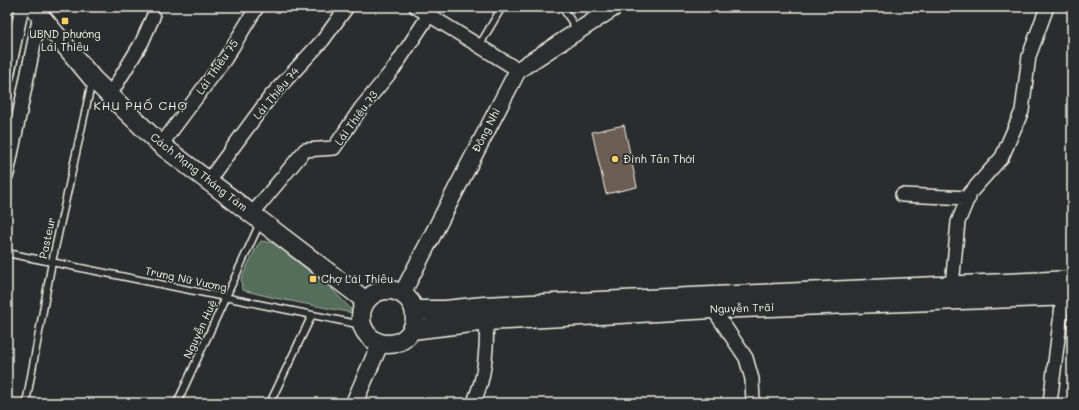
<svg xmlns="http://www.w3.org/2000/svg" width="1079" height="410" viewBox="0 0 1079 410" font-family="Mali,sans-serif">
<style>
.green{fill:#556e5b;stroke:#a4b0a2}
.building{fill:#6c5d53;stroke:#f4f1e8}
.lines{fill:none;stroke-linecap:round;stroke-linejoin:round}
.service-casing{stroke:#f4f1e8;stroke-width:9}
.minor-casing{stroke:#f4f1e8;stroke-width:16}
.tertiary-casing{stroke:#f4f1e8;stroke-width:19}
.secondary-casing{stroke:#f4f1e8;stroke-width:21}
.service{stroke:#2a2d2e;stroke-width:6}
.minor{stroke:#2a2d2e;stroke-width:13}
.tertiary{stroke:#2a2d2e;stroke-width:16}
.secondary{stroke:#2a2d2e;stroke-width:18}
.poi-dot{fill:#ffd166;stroke:#2a2d2e;stroke-width:1.5}
.labels{text-anchor:middle;stroke-width:3.5;stroke-linejoin:round;paint-order:stroke}
.poi-label{font-size:11px;fill:#f4f1e8;stroke:#2a2d2e;text-anchor:start}
.street-label{font-size:11px;fill:#f4f1e8;stroke:#2a2d2e}
.neighbourhood-label{font-size:12px;letter-spacing:1px;fill:#f4f1e8;stroke:#2a2d2e}
</style>
<rect width="100%" height="100%" fill="#2a2d2e"/>
<filter id="ink" filterUnits="userSpaceOnUse"><feTurbulence type="fractalNoise" baseFrequency=".025" numOctaves="2"/><feDisplacementMap in="SourceGraphic" scale="8" xChannelSelector="R" yChannelSelector="G"/><feConvolveMatrix kernelMatrix="1 2 1 2 8 2 1 2 1" color-interpolation-filters="sRGB"/></filter>
<g filter="url(#ink)">
<path class="green" d="M 261,241 L 274,243 L 331,288 L 348,306 L 353,313 L 275,298 L 242,290 L 241,279 L 257,246 Z"/>
<path class="building" d="M 624,125 L 637,187 L 606,194 L 592,132 Z"/>
<g class="lines">
<defs>
<path id="service" d="M 562,7 L 578,31
M 479,46 L 502,7
M 7,253 L 362,325
M 26,403 L 52,262 L 92,81
M 177,403 L 260,223
M 270,403 L 312,315"/>
<path id="minor" d="M 416,7 L 518,70
M 7,77 L 22,7
M 110,95 L 142,42 L 153,17
M 161,145 L 225,59 L 257,7
M 7,174 L 40,15
M 208,181 L 270,97 L 323,40 L 347,7
M 902,195 L 969,198
M 252,214 L 305,150 L 334,148 L 361,108 L 394,68 L 429,15
M 953,293 L 952,286 L 958,222 L 970,193 L 1002,157 L 1022,111 L 1029,56 L 1047,7
M 709,303 L 746,358 L 752,379 L 753,403
M 474,403 C 476,396 479,389 481,382 C 486,362 488,334 485,314
M 1050,403 L 1063,297"/>
<path id="tertiary" d="M 402,294 L 518,70 L 615,7
M 354,403 L 380,344"/>
<path id="secondary" d="M 33,7 L 93,79 L 161,145 L 261,221 L 366,301
M361 317a27 27 0 1 1 54 0a27 27 0 1 1-54 0Z
M 415,310 L 445,310 L 484,306 L 1072,280
M 412,330 L 487,321 L 713,309 L 1072,296"/>
</defs>
<use href="#service" class="service-casing"/>
<use href="#minor" class="minor-casing"/>
<use href="#tertiary" class="tertiary-casing"/>
<use href="#secondary" class="secondary-casing"/>
<use href="#service" class="service"/>
<use href="#minor" class="minor"/>
<use href="#tertiary" class="tertiary"/>
<use href="#secondary" class="secondary"/>
</g>
</g>
<g class="poi-dot">
<rect x="61" y="17" width="8" height="8" rx="2"/>
<circle cx="615" cy="159" r="4"/>
<rect x="309" y="275" width="8" height="8" rx="2"/>
</g>
<g class="labels">
<g class="poi-label">
<text x="65" y="38" text-anchor="middle">UBND phường<tspan x="65" dy="13">Lái Thiêu</tspan></text>
<text x="623" y="163">Đình Tân Thới</text>
<text x="321" y="283">Chợ Lái Thiêu</text>
</g>
<g class="street-label">
<text transform="translate(217 67) rotate(-55)" y="4">Lái Thiêu 75</text>
<text transform="translate(276 93) rotate(-50)" y="4">Lái Thiêu 74</text>
<text transform="translate(356 118) rotate(-54)" y="4">Lái Thiêu 73</text>
<text transform="translate(486 130) rotate(-63)" y="4">Đông Nhì</text>
<text transform="translate(199 172) rotate(38)" y="4">Cách Mạng Tháng Tám</text>
<text transform="translate(47 238) rotate(-78)" y="4">Pasteur</text>
<text transform="translate(186 279) rotate(12)" y="4">Trưng Nữ Vương</text>
<text transform="translate(742 308) rotate(-2)" y="4">Nguyễn Trãi</text>
<text transform="translate(200 329) rotate(-65)" y="4">Nguyễn Huệ</text>
</g>
<g class="neighbourhood-label">
<text x="141" y="110">KHU PHỐ CHỢ</text>
</g>
</g>
<rect width="1079" height="410" fill="none" stroke="#2a2d2e" stroke-width="24"/>
<rect x="12" y="12" width="1055" height="386" fill="none" stroke="#f4f1e8" stroke-width="1.5" filter="url(#ink)"/>
</svg>
